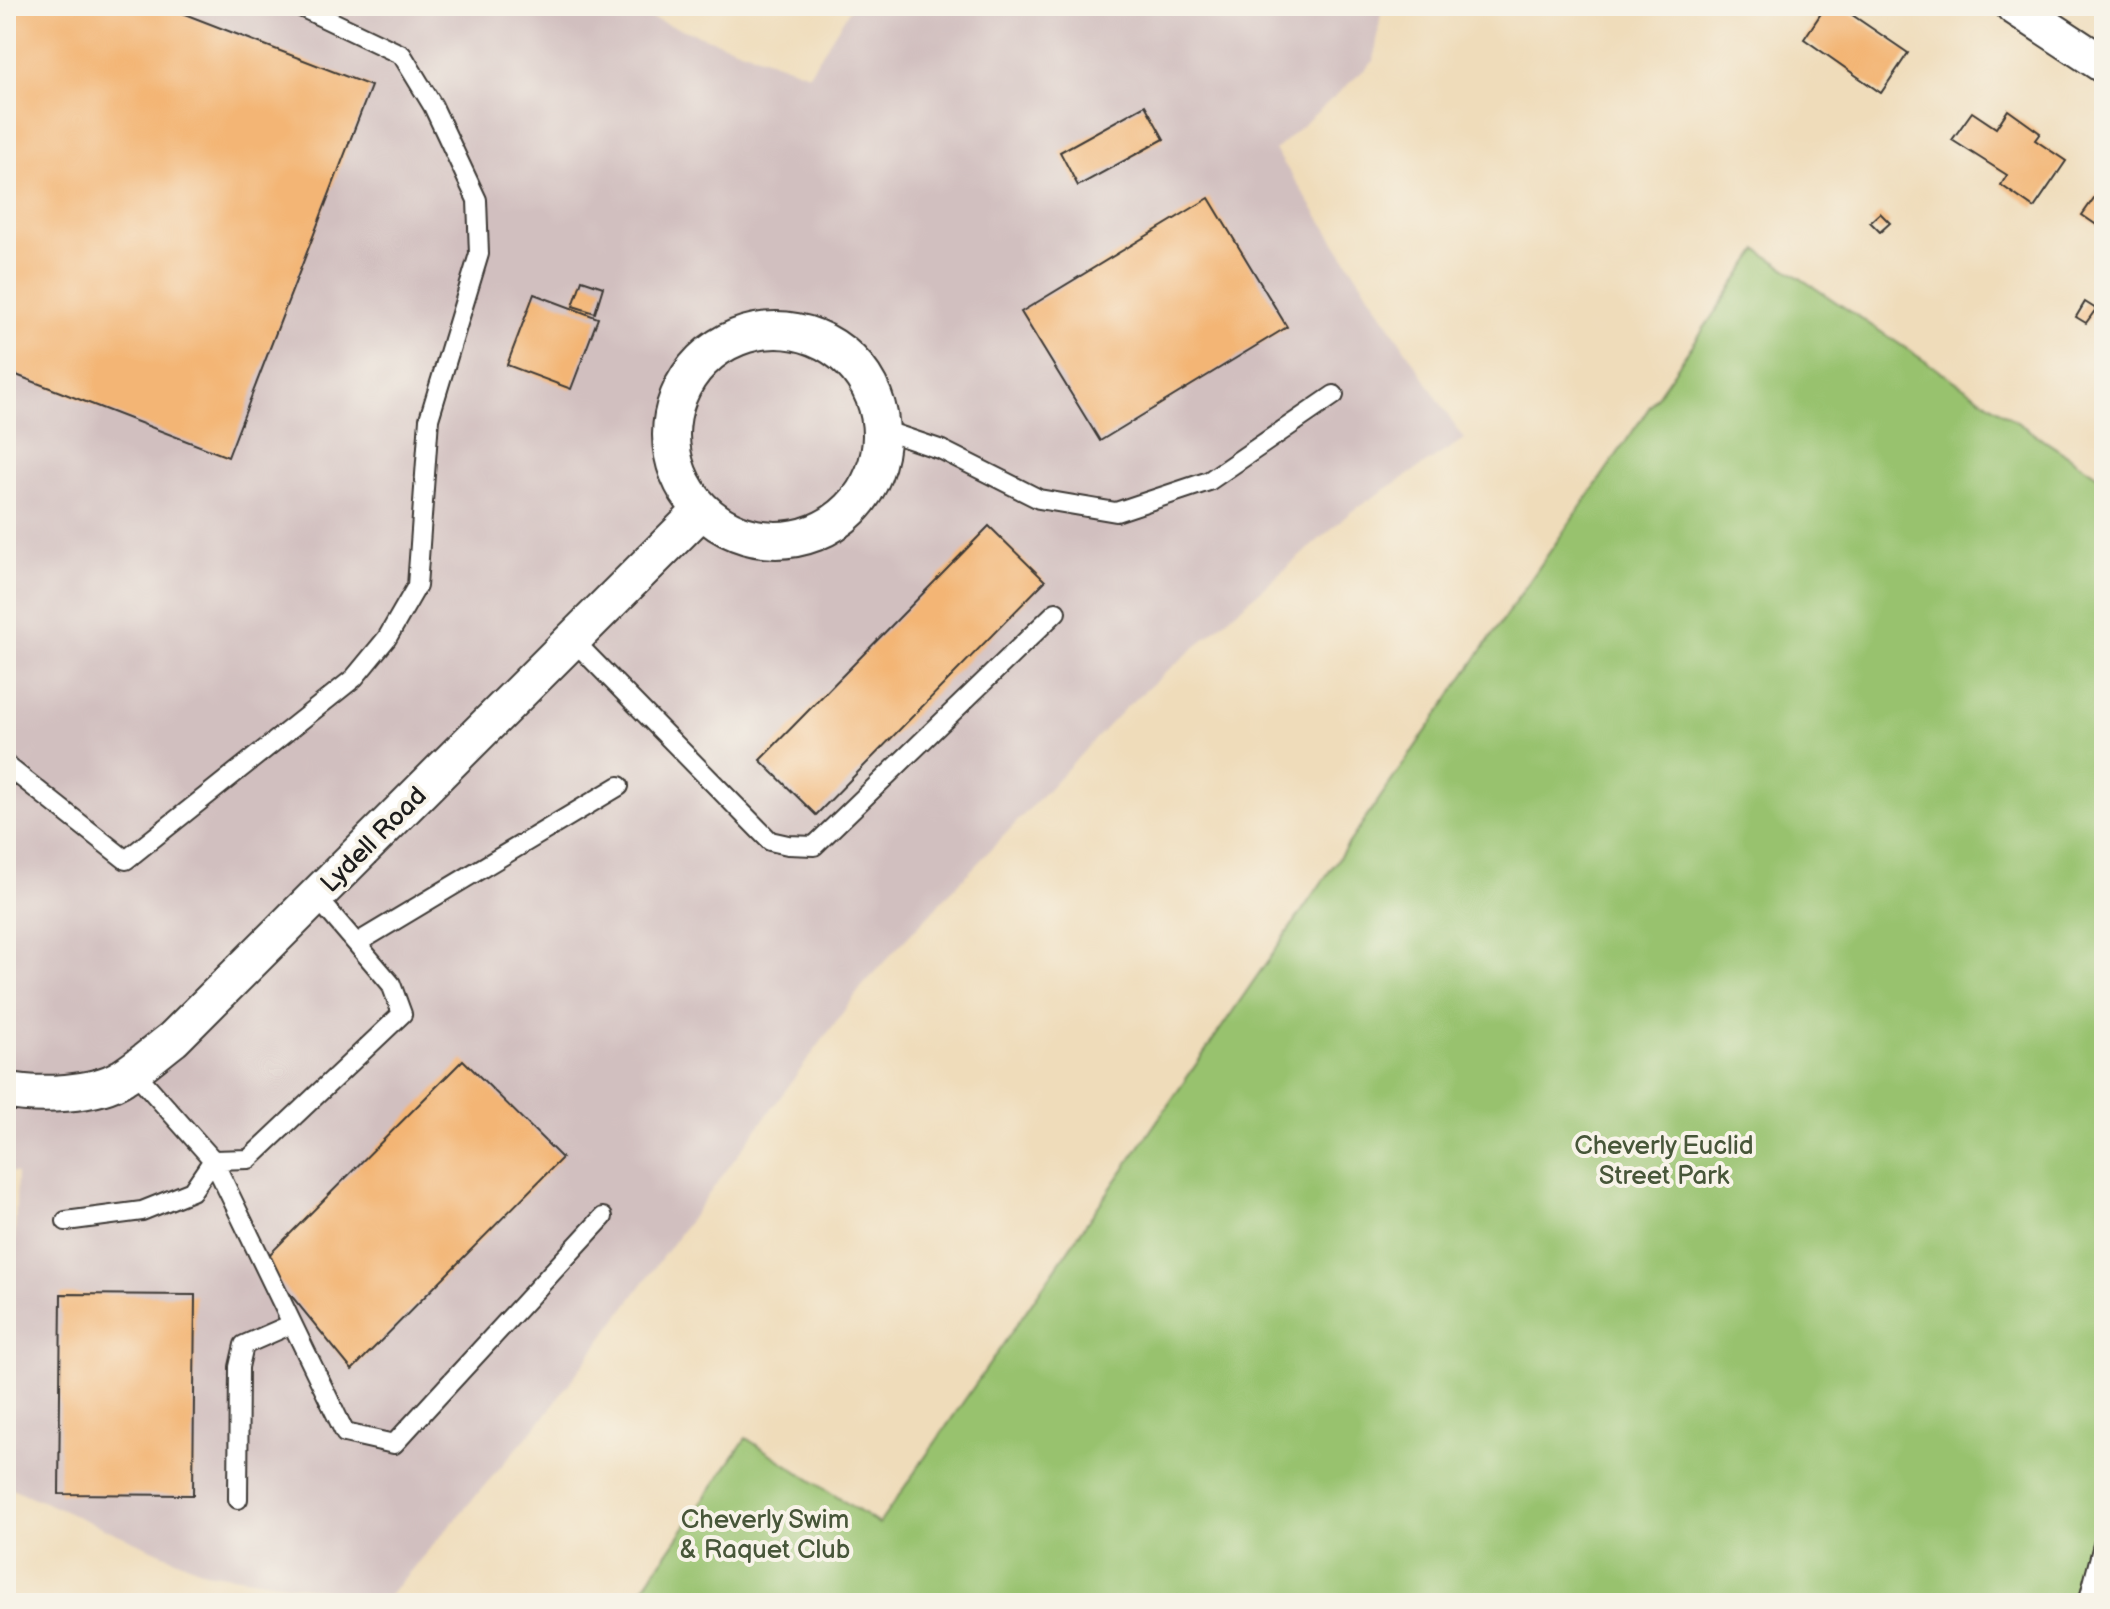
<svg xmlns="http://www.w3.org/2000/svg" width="2110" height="1609" viewBox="0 0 2110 1609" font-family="'Balsamiq Sans',sans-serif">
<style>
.industrial{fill:#d1bfbf}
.green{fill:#98c26e;stroke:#5a6f45;stroke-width:2}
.building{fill:#f3b575}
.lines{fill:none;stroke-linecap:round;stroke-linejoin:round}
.service-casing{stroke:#3c3934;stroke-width:22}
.minor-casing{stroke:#3c3934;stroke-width:40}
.service{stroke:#fff;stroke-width:18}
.minor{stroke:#fff;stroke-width:36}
.labels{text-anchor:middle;stroke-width:8;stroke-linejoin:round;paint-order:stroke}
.street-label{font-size:26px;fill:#1c1c1c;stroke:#f7f3e8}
.park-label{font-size:26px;fill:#475639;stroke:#f7f3e8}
</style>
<rect width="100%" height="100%" fill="#f7f3e8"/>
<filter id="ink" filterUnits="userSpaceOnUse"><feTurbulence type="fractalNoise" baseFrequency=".0125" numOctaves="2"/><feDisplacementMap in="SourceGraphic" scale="16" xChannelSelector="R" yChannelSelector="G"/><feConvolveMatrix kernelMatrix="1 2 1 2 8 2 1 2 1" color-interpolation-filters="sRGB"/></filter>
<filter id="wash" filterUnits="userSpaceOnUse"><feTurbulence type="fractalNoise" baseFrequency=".006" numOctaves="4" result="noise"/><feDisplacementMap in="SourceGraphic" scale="32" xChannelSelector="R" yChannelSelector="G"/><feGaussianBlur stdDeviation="1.8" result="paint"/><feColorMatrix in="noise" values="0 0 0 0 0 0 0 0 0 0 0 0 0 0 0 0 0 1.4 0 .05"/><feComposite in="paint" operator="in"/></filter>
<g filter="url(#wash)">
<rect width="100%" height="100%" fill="#efdcba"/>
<path class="industrial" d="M 6,6 L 616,6 L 809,74 L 852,6 L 1382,6 L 1374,61 L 1275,150 L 1464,439 L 1352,511 L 1125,708 L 866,981 L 545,1416 L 386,1599 L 205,1572 L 7,1486 L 17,1173 L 6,1171 Z"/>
<path class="green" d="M 1758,250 L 2104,480 L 2104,1603 L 633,1603 L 746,1438 L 879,1524 Z"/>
<g id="blocks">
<path class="building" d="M 6,6 L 176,6 L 174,10 L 371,86 L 228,457 L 6,371 Z
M 1826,6 L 1839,6 L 1908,53 L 1881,93 L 1804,39 Z
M 1145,105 L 1164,139 L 1078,186 L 1060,152 Z
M 2008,110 L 2040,133 L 2035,140 L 2066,161 L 2034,208 L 2001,185 L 2007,175 L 1952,140 L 1972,112 L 1996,128 Z
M 2104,184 L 2104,230 L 2082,215 Z
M 1209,198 L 1287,327 L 1100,441 L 1021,312 Z
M 1880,213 L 1890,223 L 1880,232 L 1870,222 Z
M 582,280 L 603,287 L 595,313 L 573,306 Z
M 534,294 L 598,318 L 571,389 L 507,365 Z
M 2085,302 L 2096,309 L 2086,323 L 2076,317 Z
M 989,526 L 1045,581 L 816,815 L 760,760 Z
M 463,1060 L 562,1158 L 352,1370 L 263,1261 Z
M 61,1294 L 195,1295 L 193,1495 L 59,1494 Z"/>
</g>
</g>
<g filter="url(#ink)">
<use href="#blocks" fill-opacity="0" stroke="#3c3934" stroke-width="2"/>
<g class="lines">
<defs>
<path id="service" d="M 883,430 L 942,450 L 1039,499 L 1116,512 L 1209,481 L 1334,395
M 572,639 L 770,841 L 788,845 L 814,846 L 1056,612
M 6,765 L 126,860 L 354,678 L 387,638 L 417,586 L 429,419 L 479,254 L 477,200 L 433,106 L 402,55 L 299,6
M 357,943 L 619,786
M 133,1070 L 213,1160 L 249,1159 L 402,1014 L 391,984 L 316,896
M 66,1221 L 142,1211 L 192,1191 L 213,1160 L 345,1433 L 394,1444 L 603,1217
M 238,1499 L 239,1367 L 244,1345 L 292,1324
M 2088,1603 L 2104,1541"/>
<path id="minor" d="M 2014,6 L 2104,65
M671 435a105 105 0 1 1 210 0a105 105 0 1 1-210 0Z
M 6,1090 C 37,1097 96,1095 123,1077 C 141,1066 157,1051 173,1039 L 702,510"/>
</defs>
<use href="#service" class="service-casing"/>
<use href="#minor" class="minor-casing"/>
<use href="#service" class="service"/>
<use href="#minor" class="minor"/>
</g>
</g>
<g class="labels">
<g class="street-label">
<text transform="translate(373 839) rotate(-45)" y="9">Lydell Road</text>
</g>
<g class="park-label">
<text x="1664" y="1154">Cheverly Euclid<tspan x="1664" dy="30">Street Park</tspan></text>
<text x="765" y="1528">Cheverly Swim<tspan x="765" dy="30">&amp; Raquet Club</tspan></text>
</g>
</g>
<rect width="2110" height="1609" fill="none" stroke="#f7f3e8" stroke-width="32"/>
</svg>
